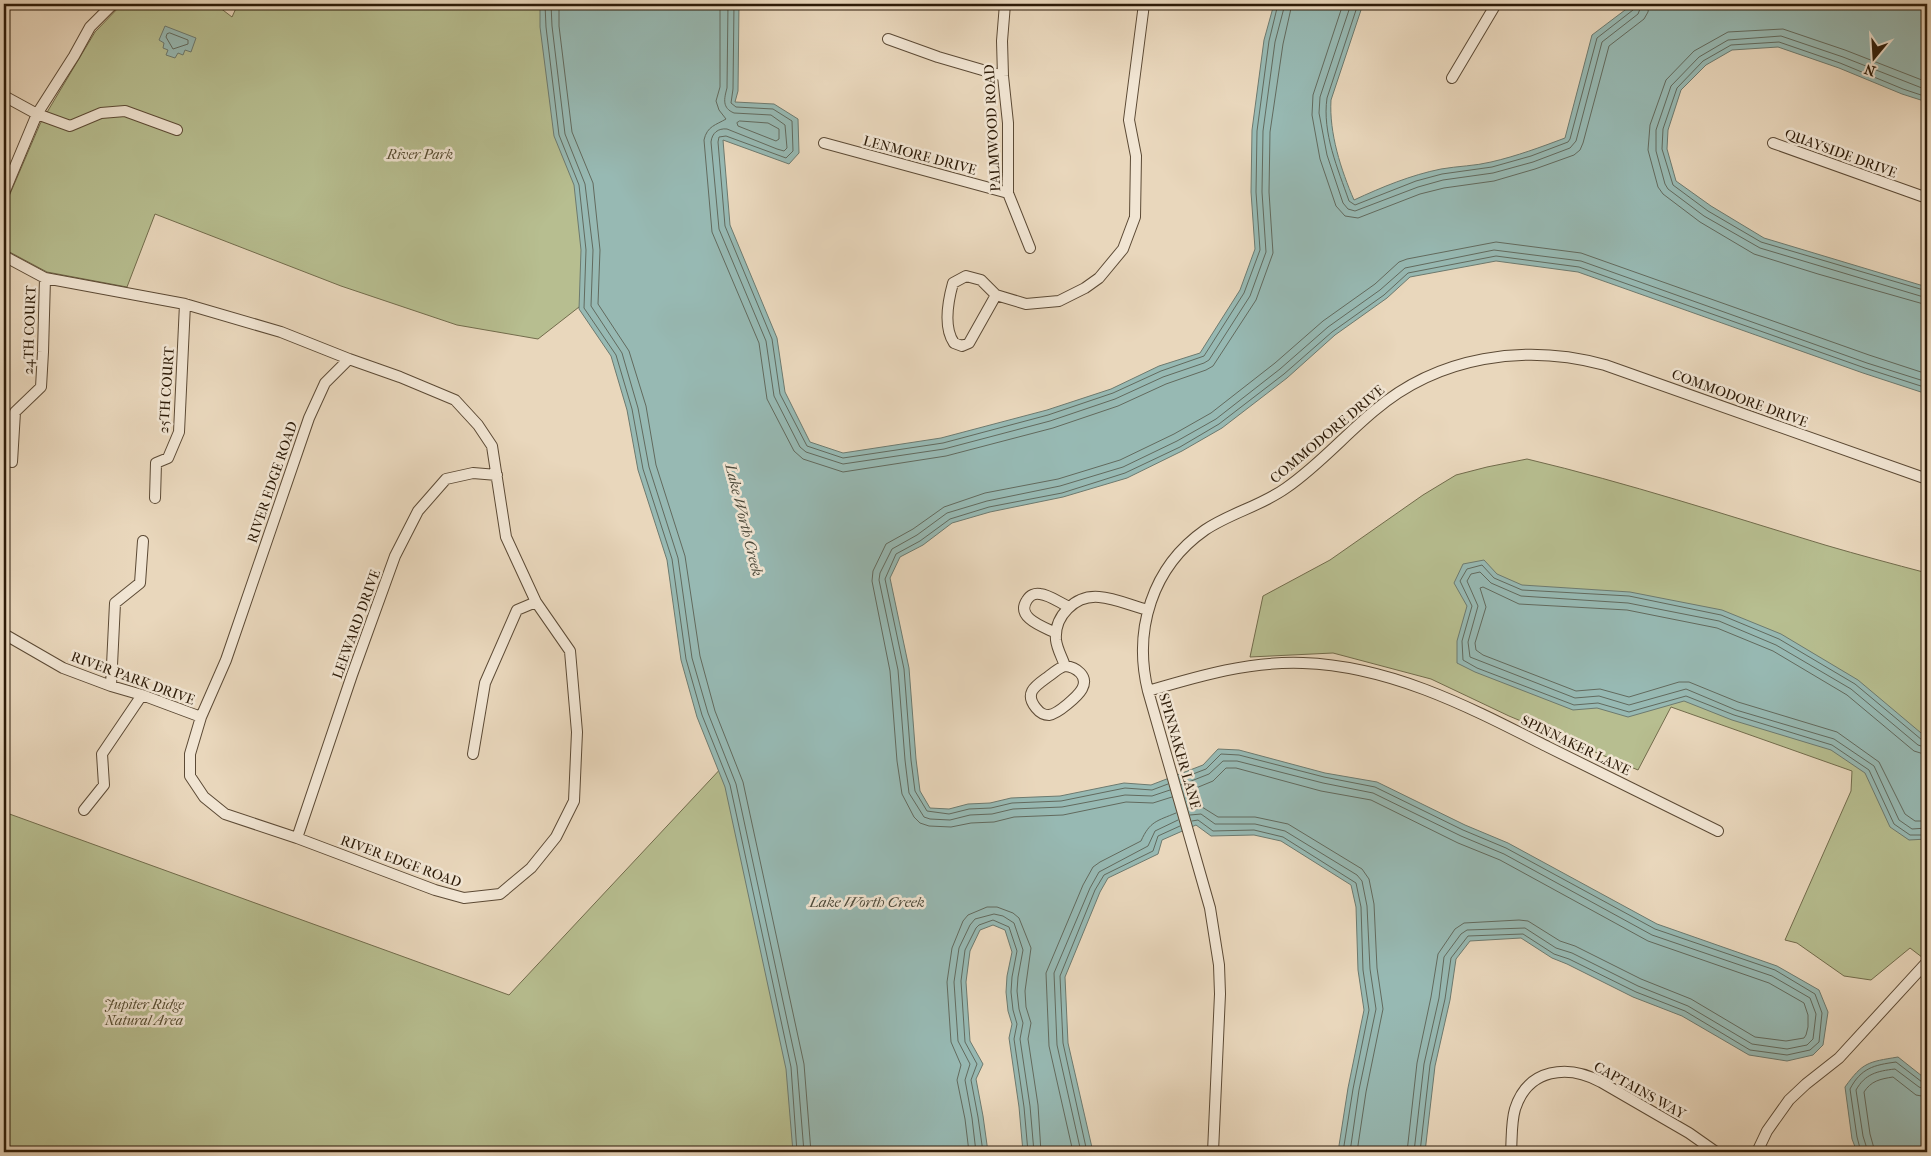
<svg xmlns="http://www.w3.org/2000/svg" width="1931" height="1156" viewBox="0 0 1931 1156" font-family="'IM FELL French Canon',serif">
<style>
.green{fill:#b7be90;stroke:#726c4c}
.water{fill:#97b9b3;stroke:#6d7a6f}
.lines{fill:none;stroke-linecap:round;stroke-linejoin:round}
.shore{stroke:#626a5e;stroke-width:1}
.minor-casing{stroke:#5c4a35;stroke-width:12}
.minor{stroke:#f1e5d3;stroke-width:10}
.labels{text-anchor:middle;stroke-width:5;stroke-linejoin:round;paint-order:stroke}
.street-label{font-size:14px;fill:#2d1b08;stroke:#f1e5d3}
.park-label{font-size:14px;font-style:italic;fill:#564c31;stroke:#f1e5d3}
.water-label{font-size:15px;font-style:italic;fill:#4d4a3b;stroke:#f1e5d3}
</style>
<rect width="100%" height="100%" fill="#e9d7bc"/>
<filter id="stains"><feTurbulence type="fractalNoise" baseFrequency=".004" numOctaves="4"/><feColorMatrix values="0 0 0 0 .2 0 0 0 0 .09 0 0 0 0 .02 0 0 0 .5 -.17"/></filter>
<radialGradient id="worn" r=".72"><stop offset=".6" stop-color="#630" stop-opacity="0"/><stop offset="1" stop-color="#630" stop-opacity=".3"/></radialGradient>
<path class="green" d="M 122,4 L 215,4 L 232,17 L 238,4 L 546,4 L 578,170 L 588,300 L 538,339 L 457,325 L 341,286 L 155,214 L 127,287 L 47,272 L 4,249 L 4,208 L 40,124 L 95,32 Z
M 1527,459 C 1628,483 1726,515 1825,545 C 1859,555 1893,564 1927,573 L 1927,961 L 1910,948 L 1871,980 L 1844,976 L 1797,943 L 1785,940 L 1851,791 L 1852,771 L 1671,707 L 1638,770 L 1509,716 L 1431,679 L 1333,653 L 1250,657 L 1263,596 L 1330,560 L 1423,495 L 1456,475 L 1487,467 Z
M 725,764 L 800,1120 L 800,1152 L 4,1152 L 4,812 L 509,995 Z"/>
<path class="water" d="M 540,4 L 739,4 L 738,91 L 735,102 L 774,104 L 798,119 L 799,153 L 789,164 L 723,140 L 730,225 L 777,338 L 785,392 L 810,442 L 843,453 L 941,438 L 1047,410 L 1111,389 L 1159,366 L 1200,353 L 1240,290 L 1255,249 L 1251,192 L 1252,130 L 1264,40 L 1274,4 L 1363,4 L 1331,100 C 1329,133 1341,170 1354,200 C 1382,187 1411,175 1441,169 C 1458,166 1475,166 1491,162 C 1517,156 1541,147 1565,138 L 1592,35 L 1633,4 L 1927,4 L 1927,102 L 1902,94 L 1839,68 L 1778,47 L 1732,50 L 1706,65 L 1681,90 L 1668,130 L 1667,149 L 1676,181 L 1711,206 L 1764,238 L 1927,287 L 1927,394 L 1863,373 L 1578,272 L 1496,261 L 1410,277 L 1387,298 L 1335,335 L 1287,378 L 1222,428 L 1182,451 L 1127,478 L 1063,497 L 990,512 L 952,523 L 923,545 L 900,557 L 890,578 L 909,668 L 916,759 L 920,791 L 930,808 L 949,809 L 968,804 L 990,803 L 1011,798 L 1060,796 L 1124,783 L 1151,785 L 1203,765 L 1218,749 L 1239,750 L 1325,773 L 1377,782 L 1465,825 L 1508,843 L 1657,924 L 1777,966 L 1819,990 L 1828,1012 L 1823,1045 L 1813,1055 L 1787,1061 L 1749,1055 L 1682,1016 L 1633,997 L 1567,964 L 1552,958 L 1521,938 L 1470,941 L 1456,959 L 1450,1000 L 1435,1066 L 1425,1152 L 1338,1152 L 1348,1088 L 1364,1010 L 1358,970 L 1356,907 L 1351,885 L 1281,841 L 1254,835 L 1211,836 L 1196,825 L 1162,840 L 1158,854 L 1108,878 L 1100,892 L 1065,977 L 1068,1043 L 1093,1152 L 1023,1152 L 1019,1107 L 1009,1038 L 1012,1024 L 1008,1011 L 1006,992 L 1007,976 L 1012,952 L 1005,930 L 993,925 L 980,930 L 970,951 L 966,982 L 970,1041 L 983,1064 L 976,1079 L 983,1116 L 988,1152 L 793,1152 L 786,1069 L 725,787 L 697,717 L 681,660 L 667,560 L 638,470 L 627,410 L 611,356 L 579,309 L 581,250 L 574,185 L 554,136 L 540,27 Z
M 165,26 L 196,38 L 191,52 L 185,50 L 183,55 L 178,53 L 175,58 L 166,55 L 168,50 L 163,48 L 164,43 L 159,40 Z
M 1484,560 L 1497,574 L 1522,585 L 1630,592 L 1722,610 L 1781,634 L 1858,680 L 1927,738 L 1927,839 L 1909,840 L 1890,827 L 1865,773 L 1831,750 L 1732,720 L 1684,701 L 1628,717 L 1597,708 L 1573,710 L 1475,672 L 1457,663 L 1457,641 L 1467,606 L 1454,583 L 1463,564 Z
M 1898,1057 L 1927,1080 L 1927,1152 L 1857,1152 L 1852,1139 L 1845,1087 C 1863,1062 1868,1062 1898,1057 Z"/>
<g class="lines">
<path class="shore" d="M 545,4 L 546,27 L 559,135 L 579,185 L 586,250 L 584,308 L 616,355 L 632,409 L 643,469 L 672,559 L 686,659 L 702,715 L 730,785 L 791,1067 L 797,1152
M 551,4 L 552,26 L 565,134 L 585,184 L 593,250 L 591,306 L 622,353 L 638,408 L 649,467 L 678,558 L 692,658 L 708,713 L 736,784 L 797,1066 L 804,1152
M 559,4 L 559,26 L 572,132 L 593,183 L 600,250 L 598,304 L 629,351 L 646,406 L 656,465 L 685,556 L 700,656 L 715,711 L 743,782 L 804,1064 L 811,1152
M 720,4 L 720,87 L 716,101 L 719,110 L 726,119 C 716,125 707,126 704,140 L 712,232 L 759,343 L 767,399 L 794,451 L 803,459 L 843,472 L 946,456 L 1053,428 L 1118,406 L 1166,384 L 1206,370 L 1213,366 L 1256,300 L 1273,253 L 1269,192 L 1270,132 L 1283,44 L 1292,4
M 728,4 L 727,88 C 724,99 722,108 734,113 L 771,115 L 785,125 L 787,148 L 784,151 L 777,149 L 727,129 C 718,128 712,133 711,142 L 719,229 L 766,341 L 774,396 L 800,447 L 806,452 L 843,464 L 944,449 L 1050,421 L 1115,399 L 1163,377 L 1204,363 L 1209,360 L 1250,296 L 1266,252 L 1262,192 L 1263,131 L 1275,42 L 1285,4
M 734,4 L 733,89 L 731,103 L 736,107 L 773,109 L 792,121 L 793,151 L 786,158 L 726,136 L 719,137 L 718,142 L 725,226 L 772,339 L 780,394 L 807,446 L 843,458 L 943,443 L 1048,415 L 1113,393 L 1161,371 L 1204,356 L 1244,293 L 1260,250 L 1256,192 L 1257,131 L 1269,41 L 1278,4
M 1343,4 L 1313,95 L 1312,115 L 1320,159 L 1336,206 L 1345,216 L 1358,218 L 1420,194 L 1444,188 L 1494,181 L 1535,169 L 1574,155 L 1580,150 L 1583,143 L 1609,46 L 1644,19 L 1648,12 L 1649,4
M 1351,4 L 1320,97 L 1319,113 L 1327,155 L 1343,203 L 1348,209 L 1355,211 L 1418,187 L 1443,180 L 1493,173 L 1533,162 L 1570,148 L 1576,141 L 1602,42 L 1638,14 L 1642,4
M 1358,4 L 1327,98 C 1322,133 1338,169 1349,201 L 1355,205 L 1416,181 L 1442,174 L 1492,167 L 1531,156 L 1568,142 L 1570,139 L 1597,38 L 1633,10 L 1635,4
M 170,33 L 188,40 L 188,44 L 173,49 L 166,37 L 167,34 Z
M 1927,82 L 1845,50 L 1783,29 L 1728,32 L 1694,51 L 1666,80 L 1650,125 L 1648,150 L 1658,187 L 1663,194 L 1700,222 L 1754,254 L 1818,274 L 1927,305
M 1927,90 L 1843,57 L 1781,36 L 1728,40 L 1699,57 L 1671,86 L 1656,130 L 1656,151 L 1665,184 L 1668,189 L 1704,216 L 1760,248 L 1927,298
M 1927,97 L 1903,89 L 1840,63 L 1779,42 L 1731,45 L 1703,61 L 1677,88 L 1663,129 L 1662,149 L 1673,185 L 1708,211 L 1761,242 L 1927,291
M 740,121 L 768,123 L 779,129 L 779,139 L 776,141 L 738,126 L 737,123 Z
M 1927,742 L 1922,740 L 1855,684 L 1779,639 L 1721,615 L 1629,596 L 1522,590 L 1494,578 L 1482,565 L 1467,569 L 1460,581 L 1472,606 L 1462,641 L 1463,660 L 1477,668 L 1574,705 L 1598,703 L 1629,712 L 1686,696 L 1734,715 L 1832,745 L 1869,770 L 1894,824 L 1910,835 L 1927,835
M 1927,748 L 1918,745 L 1851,689 L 1776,645 L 1719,621 L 1628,603 L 1521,596 L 1491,583 L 1480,572 L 1471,574 L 1467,581 L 1478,606 L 1468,642 L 1470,657 L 1575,698 L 1599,696 L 1629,705 L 1686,689 L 1736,710 L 1834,739 L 1874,766 L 1899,820 L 1912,829 L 1927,828
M 1927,755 L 1914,751 L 1847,695 L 1773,651 L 1717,628 L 1627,610 L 1519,604 L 1483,587 L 1480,588 L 1486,607 L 1475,643 L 1476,650 L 1483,655 L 1576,691 L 1600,689 L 1629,697 L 1679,682 L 1689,682 L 1738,702 L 1837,732 L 1879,762 L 1905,814 L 1915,821 L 1927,821
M 1180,779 L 1206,769 L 1221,754 L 1239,755 L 1324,777 L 1375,787 L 1463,830 L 1506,848 L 1655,929 L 1775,970 L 1815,994 L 1822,1013 L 1819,1042 L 1810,1050 L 1787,1055 L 1750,1050 L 1685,1011 L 1636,992 L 1569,959 L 1554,954 L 1523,934 L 1468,936 L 1451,958 L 1445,999 L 1430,1065 L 1420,1152
M 1168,784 L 1152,790 L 1125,788 L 1061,801 L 1012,803 L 991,808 L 969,809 L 949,814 L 927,811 L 915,791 L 911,760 L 904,669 L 885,579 L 896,554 L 920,541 L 950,519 L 989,507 L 1062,493 L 1125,473 L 1180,447 L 1219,424 L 1284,374 L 1332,332 L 1384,295 L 1408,273 L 1496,256 L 1579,267 L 1865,368 L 1927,388
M 1181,785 L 1209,774 L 1223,761 L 1237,761 L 1323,783 L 1373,793 L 1461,836 L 1504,854 L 1652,935 L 1772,976 L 1810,998 L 1816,1014 L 1813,1039 L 1807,1045 L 1787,1049 L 1752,1044 L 1688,1006 L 1638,986 L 1572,953 L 1556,948 L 1525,928 L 1467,930 L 1461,934 L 1444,957 L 1439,998 L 1424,1064 L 1414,1152
M 1170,790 L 1152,796 L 1125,795 L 1062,807 L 1013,809 L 992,814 L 970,815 L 950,820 L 930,819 L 924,817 L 909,793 L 905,760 L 898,670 L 879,580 L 880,573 L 892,549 L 917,535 L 947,513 L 987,501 L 1060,486 L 1123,467 L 1177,441 L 1216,419 L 1280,369 L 1328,327 L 1380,290 L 1405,268 L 1494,250 L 1581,261 L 1867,363 L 1927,382
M 1184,793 L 1213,781 L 1226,768 L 1236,768 L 1321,791 L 1371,800 L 1458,843 L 1500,860 L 1648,941 L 1769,983 L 1804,1003 L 1808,1015 L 1808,1027 L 1806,1035 L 1804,1038 L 1786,1041 L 1755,1037 L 1691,999 L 1641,979 L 1575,946 L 1560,941 L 1528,921 L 1519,920 L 1464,923 L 1455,929 L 1438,954 L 1431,997 L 1417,1063 L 1407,1152
M 1172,797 L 1153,803 L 1126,802 L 1063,815 L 1014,817 L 994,822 L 971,823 L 951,827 L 929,826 L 920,823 L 914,817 L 902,794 L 897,761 L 890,671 L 872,581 L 873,571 L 886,544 L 913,529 L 944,507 L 985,493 L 1058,479 L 1120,460 L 1174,434 L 1211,413 L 1275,363 L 1323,321 L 1375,284 L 1399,262 L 1407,259 L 1496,242 L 1581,253 L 1869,355 L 1927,374
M 1188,808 L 1202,807 L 1218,817 L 1255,817 L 1288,824 L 1362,869 L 1369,879 L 1374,904 L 1377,968 L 1383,1009 L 1366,1092 L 1357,1152
M 1190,815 L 1201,814 L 1215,824 L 1255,824 L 1285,831 L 1357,875 L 1362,881 L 1367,906 L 1370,969 L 1376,1009 L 1359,1090 L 1350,1152
M 1192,821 L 1198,820 L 1213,831 L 1254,830 L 1283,837 L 1356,883 L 1361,907 L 1363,970 L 1369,1010 L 1353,1089 L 1343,1152
M 969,1152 L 965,1119 L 957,1080 L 961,1065 L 951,1042 L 947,982 L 952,948 L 963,921 L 968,915 L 987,907 L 997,907 L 1013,913 L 1019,918 L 1031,948 L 1025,991 L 1026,1007 L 1031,1023 L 1028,1039 L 1038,1105 L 1041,1152
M 976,1152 L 972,1118 L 965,1080 L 970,1064 L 958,1041 L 954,982 L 959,948 L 970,925 L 975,919 L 994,914 L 1003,916 L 1014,923 L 1023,950 L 1018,977 L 1017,991 L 1019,1009 L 1023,1023 L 1020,1039 L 1030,1106 L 1034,1152
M 983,1152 L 978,1117 L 971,1080 L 977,1064 L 965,1042 L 961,981 L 965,950 L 976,928 L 979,925 L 993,920 L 1009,927 L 1017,951 L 1012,977 L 1011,992 L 1013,1010 L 1017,1024 L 1014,1039 L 1024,1107 L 1028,1152
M 1073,1152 L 1049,1046 L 1046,973 L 1083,885 L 1093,867 L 1100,862 L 1141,841 C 1150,821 1157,821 1176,813
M 1081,1152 L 1057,1045 L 1054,973 L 1090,888 L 1099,872 L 1148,846 L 1155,831 L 1178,820
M 1087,1152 L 1063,1043 L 1060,976 L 1095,890 L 1104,875 L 1153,851 L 1158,836 L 1180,826
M 1861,1152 L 1857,1137 L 1850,1089 C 1861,1068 1874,1065 1896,1062 L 1922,1082 L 1927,1083
M 1868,1152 L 1863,1136 L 1856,1090 C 1865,1074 1877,1071 1895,1069 L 1919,1087 L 1927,1090
M 1875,1152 L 1870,1134 L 1864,1092 C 1871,1081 1880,1079 1893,1077 L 1916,1095 L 1927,1097"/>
<defs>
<path id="minor" d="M 1005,4 L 1002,41 L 1003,76 L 1008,123 L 1008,193 L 1030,248
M 888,39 L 938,57 L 1003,76
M 1452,78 L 1496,4
M 4,96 L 37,114 L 70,126 L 101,113 L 125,111 L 177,130
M 824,143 L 1008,193
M 1773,143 L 1927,198
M 4,193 L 37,114 L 74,56 L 90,27 L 113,4
M 4,256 L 45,278 L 185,304 L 281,332 L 349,359 L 400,377 L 455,400 L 478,425 L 492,446 L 506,537 L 536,602 L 570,651 L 577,732 L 574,801 L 556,837 L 531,868 L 500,894 L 464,898 L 435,890 L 297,838 L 225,814 L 204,797 L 190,776 L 190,754 L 201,717 L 226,660 L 309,418 L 325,383 L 349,359
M 996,295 L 969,343 L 962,346 L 954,343 C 943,327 948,301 953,283 L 966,276 L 981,280 L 996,295 L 1026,304 L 1059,301 L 1085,288 L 1099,278 L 1123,249 L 1135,217 L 1136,156 L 1129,120 L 1144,4
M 12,462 L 15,412 L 41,387 L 43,352 L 45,278
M 155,498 L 156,463 L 168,458 L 179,432 L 185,304
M 1056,633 C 1044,627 1015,618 1027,600 C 1030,595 1035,593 1040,594 C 1050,595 1060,603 1069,607
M 4,634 L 63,668 L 111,686 L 142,695 L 201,717
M 1065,666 C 1076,667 1089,676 1082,689 C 1078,696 1058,714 1049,715 C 1043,715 1040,713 1036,708 C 1023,692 1037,685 1049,676 C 1055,672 1058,668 1065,666 Z
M 1065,666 C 1062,657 1057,649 1056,640 C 1054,616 1075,595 1099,597 C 1115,598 1132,606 1148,610
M 111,686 L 115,603 L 140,583 L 143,541
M 1148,691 C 1199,676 1249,661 1303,663 C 1392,666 1471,708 1548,747 C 1605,775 1661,803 1718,831
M 473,754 L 485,683 L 517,610 L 536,602
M 84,810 L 104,785 L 102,754 L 142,695
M 297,838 L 352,675 L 395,556 L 418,511 L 446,479 L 473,473 L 497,475
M 1213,1152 L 1220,994 L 1219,965 L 1210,908 L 1148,691 C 1133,630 1152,567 1205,530 C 1230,513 1261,506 1286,488 C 1318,466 1344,436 1374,411 C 1438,356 1525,343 1605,365 L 1927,479
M 1511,1152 C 1512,1138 1511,1123 1515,1109 C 1528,1068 1568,1064 1601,1082 L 1689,1133 L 1716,1152
M 1757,1152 L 1767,1131 L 1789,1100 L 1806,1084 L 1839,1058 L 1927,962"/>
</defs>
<use href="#minor" class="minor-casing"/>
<use href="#minor" class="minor"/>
</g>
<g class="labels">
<g class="street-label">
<text transform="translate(992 128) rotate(-93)" y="5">PALMWOOD ROAD</text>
<text transform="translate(1841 153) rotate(20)" y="5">QUAYSIDE DRIVE</text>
<text transform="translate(920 155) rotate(15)" y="5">LENMORE DRIVE</text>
<text transform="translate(29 330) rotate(-88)" y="5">24TH COURT</text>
<text transform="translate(166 390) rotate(-86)" y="5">25TH COURT</text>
<text transform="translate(1740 398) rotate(20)" y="5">COMMODORE DRIVE</text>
<text transform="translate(1327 434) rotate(-40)" y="5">COMMODORE DRIVE</text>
<text transform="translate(272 482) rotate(-71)" y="5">RIVER EDGE ROAD</text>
<text transform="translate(356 624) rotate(-70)" y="5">LEEWARD DRIVE</text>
<text transform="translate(133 678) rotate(20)" y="5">RIVER PARK DRIVE</text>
<text transform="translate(1576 745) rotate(26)" y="5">SPINNAKER LANE</text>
<text transform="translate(1180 751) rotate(74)" y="5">SPINNAKER LANE</text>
<text transform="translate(401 861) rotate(20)" y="5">RIVER EDGE ROAD</text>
<text transform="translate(1640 1090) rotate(29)" y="5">CAPTAINS WAY</text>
</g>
<g class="park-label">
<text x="420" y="159">River Park</text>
<text x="144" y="1009">Jupiter Ridge<tspan x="144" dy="16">Natural Area</tspan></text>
</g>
<g class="water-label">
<text transform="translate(744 520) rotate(76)" y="5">Lake Worth Creek</text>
<text x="867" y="907">Lake Worth Creek</text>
</g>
</g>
<rect width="1931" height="1156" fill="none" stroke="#e9d7bc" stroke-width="20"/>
<rect x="5" y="5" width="1921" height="1146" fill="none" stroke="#2d1b08" stroke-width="2.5"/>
<rect x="10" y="10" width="1911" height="1136" fill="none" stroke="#2d1b08"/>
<g transform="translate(1874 58) rotate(198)" stroke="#f1e5d3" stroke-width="4" paint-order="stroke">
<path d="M0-4L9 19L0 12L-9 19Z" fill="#2d1b08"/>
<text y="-8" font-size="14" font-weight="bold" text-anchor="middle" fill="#2d1b08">N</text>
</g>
<rect width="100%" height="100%" filter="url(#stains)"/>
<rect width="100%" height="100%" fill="url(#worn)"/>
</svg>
